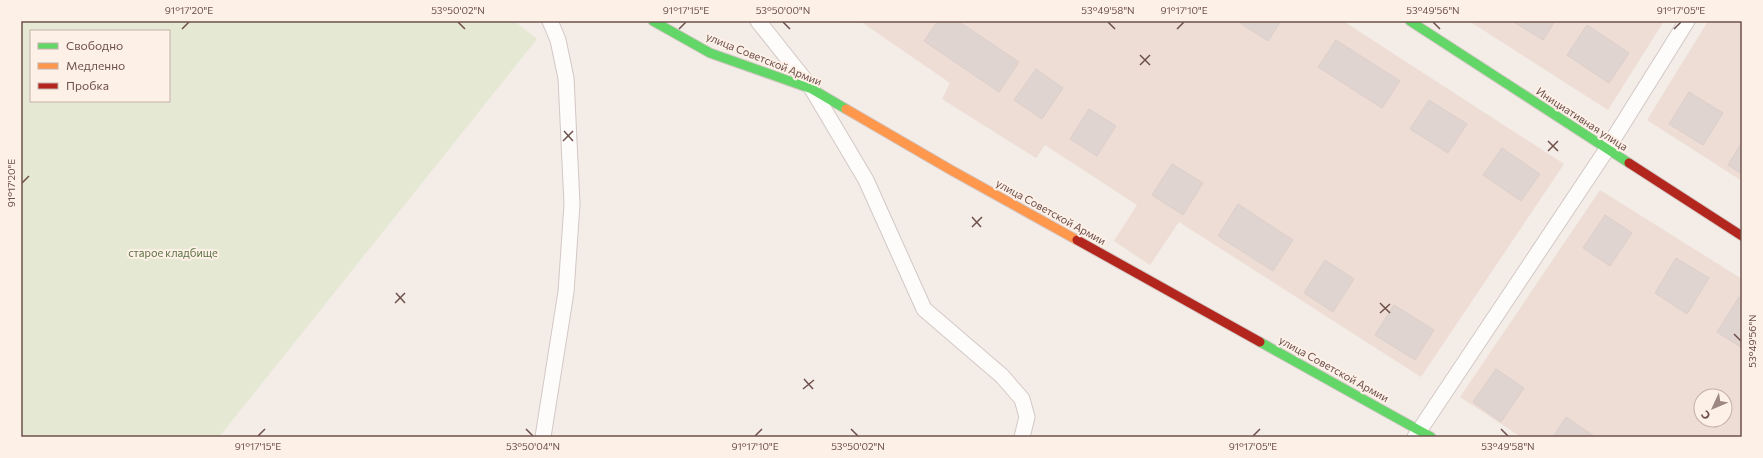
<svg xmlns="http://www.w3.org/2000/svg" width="1763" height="458" viewBox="0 0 1763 458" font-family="Commissioner,sans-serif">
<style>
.residential{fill:#edddd5;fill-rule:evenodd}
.green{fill:#e5e8d3;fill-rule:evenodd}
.building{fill:#e0d4d0;stroke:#dcceca}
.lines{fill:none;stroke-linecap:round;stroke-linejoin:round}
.lane-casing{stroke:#d2c8c5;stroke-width:17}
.fast-casing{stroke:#d3c8c4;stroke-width:11}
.slow-casing{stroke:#d3c8c4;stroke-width:11}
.jam-casing{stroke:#d3c8c4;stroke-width:11}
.lane{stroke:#fdfcfb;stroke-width:15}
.fast{stroke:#63d668;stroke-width:9}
.slow{stroke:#ff974d;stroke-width:9}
.jam{stroke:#b3261e;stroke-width:9}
.ticks{fill:none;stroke:#6e504b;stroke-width:1.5}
.labels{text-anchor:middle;stroke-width:4;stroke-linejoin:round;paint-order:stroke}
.street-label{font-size:11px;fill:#6e504b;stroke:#fdf0e7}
.park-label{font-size:11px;fill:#5c7344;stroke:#fdf0e7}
.neatline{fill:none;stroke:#6e504b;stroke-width:1.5}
.ticks-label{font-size:10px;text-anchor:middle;fill:#6e504b}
</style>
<rect width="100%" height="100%" fill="#f4ece7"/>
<path class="residential" d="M 860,21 L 1343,21 L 1564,164 L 1421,377 L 1179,222 L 1150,265 L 1114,241 L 1137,205 L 1045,145 L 1036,158 L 942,99 L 950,83 Z
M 1469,21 L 1664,21 L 1608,110 Z
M 1708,21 L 1742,21 L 1742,181 L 1647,120 Z
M 1600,190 L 1742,279 L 1742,437 L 1521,437 L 1460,397 ZM 1701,396 L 1725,396 L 1725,420 L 1701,420 Z"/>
<path class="green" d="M 21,21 L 514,21 L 537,39 L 219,437 L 21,437 ZM 31,31 L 169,31 L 169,101 L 31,101 Z"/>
<path class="building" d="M 938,21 L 958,21 L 1019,62 L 999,92 L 924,41 Z
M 1241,21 L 1281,21 L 1268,41 L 1240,23 Z
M 1512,21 L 1555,21 L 1543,40 Z
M 1587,25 L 1629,53 L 1609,83 L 1567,55 Z
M 1336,40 L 1400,81 L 1382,108 L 1318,67 Z
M 1036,69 L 1063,88 L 1042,119 L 1014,100 Z
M 1689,92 L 1723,113 L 1703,145 L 1669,124 Z
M 1429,100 L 1467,124 L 1448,153 L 1410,129 Z
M 1089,109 L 1116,126 L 1097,156 L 1070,139 Z
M 1742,142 L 1742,174 L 1728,165 Z
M 1502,148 L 1540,174 L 1521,201 L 1483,175 Z
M 1172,164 L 1203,183 L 1183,215 L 1152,195 Z
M 1238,204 L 1293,240 L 1273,271 L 1218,236 Z
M 1605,215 L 1632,233 L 1610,266 L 1583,248 Z
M 1676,258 L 1709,278 L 1687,314 L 1655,293 Z
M 1325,260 L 1354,279 L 1333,312 L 1304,293 Z
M 1739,297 L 1742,299 L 1742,348 L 1717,332 Z
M 1394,305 L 1434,330 L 1415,360 L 1375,335 Z
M 1496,369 L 1524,388 L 1501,422 L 1473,402 Z
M 1566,417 L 1594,436 L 1593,437 L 1553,437 Z"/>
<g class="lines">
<defs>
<path id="lane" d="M 758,21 L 812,89 L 866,180 L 924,309 L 1002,376 L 1022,399 L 1027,417 L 1022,437
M 543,437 L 566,292 L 572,204 L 566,78 L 558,40 L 550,21
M 1415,437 L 1607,149 L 1687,21"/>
<path id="fast" d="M 653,21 L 710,53 L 812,89 L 846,109
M 1410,21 L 1629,163
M 1260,342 L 1431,437"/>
<path id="slow" d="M 846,109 L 951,170 L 1077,240"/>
<path id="jam" d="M 1629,163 L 1742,236
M 1077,240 L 1260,342"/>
</defs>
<use href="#lane" class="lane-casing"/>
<use href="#fast" class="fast-casing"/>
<use href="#slow" class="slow-casing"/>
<use href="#jam" class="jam-casing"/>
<use href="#lane" class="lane"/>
<use href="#fast" class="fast"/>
<use href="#slow" class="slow"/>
<use href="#jam" class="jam"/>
</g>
<path class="ticks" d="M 458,22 L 465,29M 783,22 L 790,29M 1108,22 L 1115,29M 1433,22 L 1440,29M 182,29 L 189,22M 679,29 L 686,22M 1177,29 L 1184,22M 1674,29 L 1681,22M 1140,55 L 1150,65M 1140,65 L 1150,55M 564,131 L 573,141M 563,141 L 573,131M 1548,141 L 1558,151M 1548,151 L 1558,141M 22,183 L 29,176M 972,217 L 981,227M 972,227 L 982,217M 396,293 L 405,303M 395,303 L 405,293M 1380,303 L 1390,313M 1380,313 L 1390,304M 1734,334 L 1741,341M 804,379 L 813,389M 803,389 L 814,380M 526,429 L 533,436M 851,429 L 858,436M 1501,429 L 1508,436M 258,436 L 265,429M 755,436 L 762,429M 1253,436 L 1260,429"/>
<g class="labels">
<g class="street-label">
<text transform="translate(764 59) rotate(22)" y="4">улица Советской Армии</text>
<text transform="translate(1582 119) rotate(33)" y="4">Инициативная улица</text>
<text transform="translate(1051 212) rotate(29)" y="4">улица Советской Армии</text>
<text transform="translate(1334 369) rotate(29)" y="4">улица Советской Армии</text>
</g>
<g class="park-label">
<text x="173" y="257">старое кладбище</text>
</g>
</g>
<rect width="1763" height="458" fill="none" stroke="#fdf0e7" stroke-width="44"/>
<rect x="30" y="30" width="140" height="72" fill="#fdf0e7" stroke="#c4b0a9"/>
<rect x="38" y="43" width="20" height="6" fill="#63d668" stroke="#c4b0a9"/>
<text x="66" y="50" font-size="12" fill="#6e504b">Свободно</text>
<rect x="38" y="63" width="20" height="6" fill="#ff974d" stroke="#c4b0a9"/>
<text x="66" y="70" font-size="12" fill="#6e504b">Медленно</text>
<rect x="38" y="83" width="20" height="6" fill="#b3261e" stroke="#c4b0a9"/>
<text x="66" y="90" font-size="12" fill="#6e504b">Пробка</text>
<g transform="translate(1713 408) rotate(226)"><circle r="19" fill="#fdf0e7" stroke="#c4b0a9"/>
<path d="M0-3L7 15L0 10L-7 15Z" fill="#9d8782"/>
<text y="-6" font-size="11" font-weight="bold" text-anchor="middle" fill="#6e504b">С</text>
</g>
<rect x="22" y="22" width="1719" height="414" class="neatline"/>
<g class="ticks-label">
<text x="189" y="14">91°17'20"E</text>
<text x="458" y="14">53°50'02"N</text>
<text x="686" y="14">91°17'15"E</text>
<text x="783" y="14">53°50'00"N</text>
<text x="1108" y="14">53°49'58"N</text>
<text x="1184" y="14">91°17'10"E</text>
<text x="1433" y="14">53°49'56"N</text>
<text x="1681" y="14">91°17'05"E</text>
<text transform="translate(11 183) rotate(-90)" y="4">91°17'20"E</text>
<text transform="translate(1752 341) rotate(-90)" y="4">53°49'56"N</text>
<text x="258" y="450">91°17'15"E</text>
<text x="533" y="450">53°50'04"N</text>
<text x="755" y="450">91°17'10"E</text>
<text x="858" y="450">53°50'02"N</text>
<text x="1253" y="450">91°17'05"E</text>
<text x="1508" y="450">53°49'58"N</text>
</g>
</svg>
